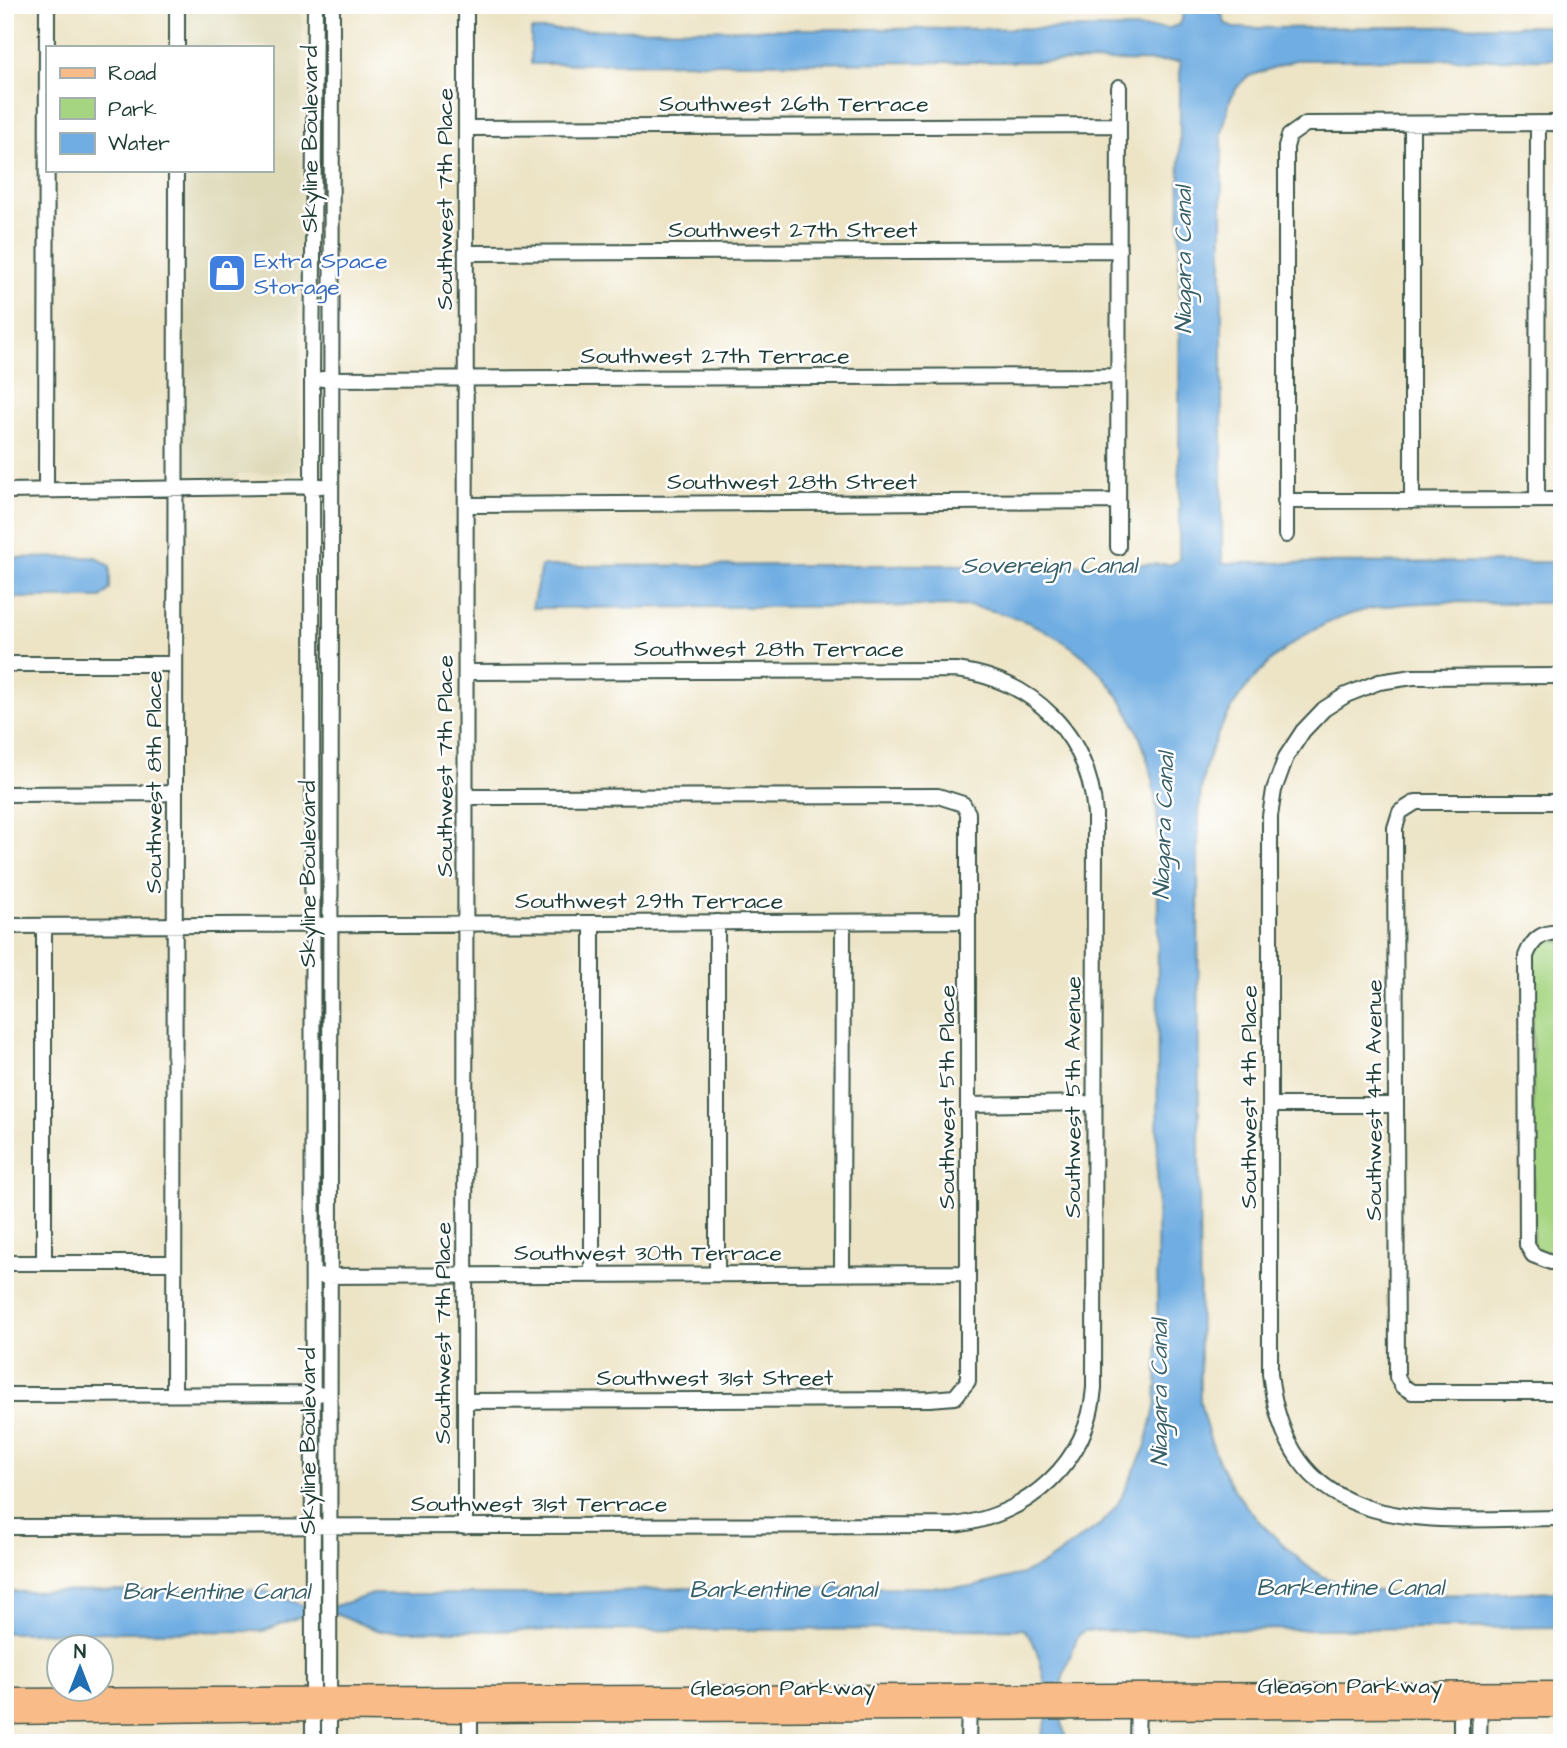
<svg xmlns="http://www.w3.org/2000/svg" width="1567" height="1748" viewBox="0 0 1567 1748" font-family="'Architects Daughter',sans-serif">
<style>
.built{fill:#ded9b7}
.green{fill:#a6d582;stroke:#62895b;stroke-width:2}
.water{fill:#6fade2;stroke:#47758b;stroke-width:2}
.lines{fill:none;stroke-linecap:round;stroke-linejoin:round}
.minor-casing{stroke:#3e564a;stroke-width:18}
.major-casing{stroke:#3e564a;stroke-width:21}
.minor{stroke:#fff;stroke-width:14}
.major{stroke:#f9bc89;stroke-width:18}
.labels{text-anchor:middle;stroke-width:5;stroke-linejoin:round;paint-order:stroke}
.street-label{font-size:23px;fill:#1f3d34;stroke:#fff}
.shop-label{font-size:23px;fill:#366cbe;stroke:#fff;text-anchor:start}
.water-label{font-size:24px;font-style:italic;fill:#375f68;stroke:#fff}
</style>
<rect width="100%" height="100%" fill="#fff"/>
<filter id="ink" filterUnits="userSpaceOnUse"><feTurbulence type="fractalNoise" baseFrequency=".0143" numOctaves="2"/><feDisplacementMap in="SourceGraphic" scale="14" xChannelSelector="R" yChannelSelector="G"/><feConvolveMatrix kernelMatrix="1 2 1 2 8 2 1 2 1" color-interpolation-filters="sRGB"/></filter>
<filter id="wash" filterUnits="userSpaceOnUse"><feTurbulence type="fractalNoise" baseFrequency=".00686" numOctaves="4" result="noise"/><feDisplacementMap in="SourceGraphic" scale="28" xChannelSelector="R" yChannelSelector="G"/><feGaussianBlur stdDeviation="1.57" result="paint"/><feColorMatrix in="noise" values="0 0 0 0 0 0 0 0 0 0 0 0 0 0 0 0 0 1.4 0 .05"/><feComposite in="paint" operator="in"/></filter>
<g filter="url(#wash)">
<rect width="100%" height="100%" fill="#ede4c6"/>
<path class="built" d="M 186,5 L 302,5 L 300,457 L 299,468 L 294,472 L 239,474 L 236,480 L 192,484 L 183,476 L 184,170 L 271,170 L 271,47 L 185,47 Z"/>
<path class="green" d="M 1532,941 L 1562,941 L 1562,1255 L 1533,1255 Z
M 321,1286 L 324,1375 L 322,1379 L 319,1375 L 319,1287 Z
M 320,1406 L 323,1407 L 321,1515 L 320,1515 Z"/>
<path class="water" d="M 1187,5 L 1219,5 L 1225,23 L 1234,28 L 1562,26 L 1562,59 L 1295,60 L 1247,77 L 1238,86 L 1230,100 L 1222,133 L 1222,563 L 1562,562 L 1562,603 C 1504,604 1444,599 1387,606 C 1299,618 1231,683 1206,765 C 1199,791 1199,818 1198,844 L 1200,1401 C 1210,1454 1233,1499 1273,1535 C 1290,1550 1306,1569 1327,1578 C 1385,1604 1497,1592 1562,1591 L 1562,1627 L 1084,1631 L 1078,1636 C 1060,1683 1053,1692 1067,1743 L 1039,1743 C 1042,1734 1046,1725 1047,1716 C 1050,1699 1038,1635 1022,1629 L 379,1631 L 335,1614 L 307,1614 L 263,1631 L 5,1633 L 5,1592 L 262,1590 L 307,1607 L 335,1606 L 373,1594 L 553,1594 L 685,1588 L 972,1587 L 1022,1574 L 1046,1563 L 1102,1523 L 1118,1504 L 1145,1448 L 1156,1404 L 1157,1378 L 1158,827 C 1152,709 1089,626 969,606 L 532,608 L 541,566 L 1172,564 L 1179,560 L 1180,61 L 531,64 L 531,30 L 1170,28 L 1180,24 Z
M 96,557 L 110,566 L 110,589 L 101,598 L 5,598 L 5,558 Z"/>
</g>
<g filter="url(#ink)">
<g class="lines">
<defs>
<path id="minor" d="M 177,47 L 177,5
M 468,128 L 1119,125
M 467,253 L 1119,250
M 322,379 L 1118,376
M 46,490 L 47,5
M 5,491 L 322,486
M 1537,500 L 1538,123
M 1285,501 L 1562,500
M 1412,501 L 1412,124
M 466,505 L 1118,501
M 1286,535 L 1286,147 L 1289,136 L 1306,124 L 1562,123
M 1118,547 L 1119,87
M 5,664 L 175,664
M 1562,676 L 1413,677 L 1379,682 L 1346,695 L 1324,709 L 1303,731 L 1286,757 L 1274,790 L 1270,816 L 1270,1373 C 1289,1545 1435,1518 1562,1518
M 5,794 L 175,793
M 1562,802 L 1416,802 L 1400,812 L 1395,828 L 1397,1377 L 1402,1386 L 1412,1392 L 1562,1392
M 717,922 L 717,1274
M 592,923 L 592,1275
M 5,926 L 968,921
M 44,926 L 44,1263
M 1562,932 C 1542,932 1533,938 1526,956 L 1527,1245 L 1533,1255 L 1551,1262 L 1562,1262
M 968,1105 L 1095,1103
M 1271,1105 L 1395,1105
M 5,1263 L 174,1263
M 842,1273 L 843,922
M 322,1276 L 968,1273
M 174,1394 L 176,170
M 5,1395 L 319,1394
M 465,1401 L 930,1399 L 955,1397 L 968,1381 L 968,813 L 963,804 L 938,796 L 467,797
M 5,1527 L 955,1525 C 1028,1515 1088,1463 1094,1388 L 1095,814 C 1089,735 1034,680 956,670 L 467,672
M 465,1527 L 466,5
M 1461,1700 L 1461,1743
M 470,1705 L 470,1743
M 313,1743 L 312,379 L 315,5
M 329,1743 L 332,5
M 968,1743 L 969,1702
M 1137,1743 L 1138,1702
M 1479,1743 L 1480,1699"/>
<path id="major" d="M 5,1698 L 1562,1691
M 5,1715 L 302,1711 L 470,1713 L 1562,1708"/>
</defs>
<use href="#minor" class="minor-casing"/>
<use href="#major" class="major-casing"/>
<use href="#minor" class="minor"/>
<use href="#major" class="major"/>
</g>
</g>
<defs>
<symbol id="shop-square" viewBox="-11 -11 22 22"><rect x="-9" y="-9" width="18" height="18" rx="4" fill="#3f7fe0" stroke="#fff"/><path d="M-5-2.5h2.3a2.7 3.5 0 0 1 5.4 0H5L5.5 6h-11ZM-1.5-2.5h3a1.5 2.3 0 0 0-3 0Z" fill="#fff"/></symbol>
</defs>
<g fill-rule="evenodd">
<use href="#shop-square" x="205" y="251" width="44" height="44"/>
</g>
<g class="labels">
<g class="street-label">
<text x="794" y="111">Southwest 26th Terrace</text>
<text transform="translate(309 139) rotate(-90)" y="8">Skyline Boulevard</text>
<text transform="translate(444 199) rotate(-90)" y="8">Southwest 7th Place</text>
<text x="793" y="237">Southwest 27th Street</text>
<text x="715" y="363">Southwest 27th Terrace</text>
<text x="792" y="489">Southwest 28th Street</text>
<text x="769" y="656">Southwest 28th Terrace</text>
<text transform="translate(444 766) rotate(-90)" y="8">Southwest 7th Place</text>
<text transform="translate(153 782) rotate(-90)" y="8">Southwest 8th Place</text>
<text transform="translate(307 874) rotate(-90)" y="8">Skyline Boulevard</text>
<text x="649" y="908">Southwest 29th Terrace</text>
<text transform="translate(946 1097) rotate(-90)" y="8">Southwest 5th Place</text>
<text transform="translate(1072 1097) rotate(-90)" y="8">Southwest 5th Avenue</text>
<text transform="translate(1248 1097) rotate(-90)" y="8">Southwest 4th Place</text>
<text transform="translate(1373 1100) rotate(-90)" y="8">Southwest 4th Avenue</text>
<text x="648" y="1260">Southwest 30th Terrace</text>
<text transform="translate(442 1333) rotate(-90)" y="8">Southwest 7th Place</text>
<text x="715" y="1385">Southwest 31st Street</text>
<text transform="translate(307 1441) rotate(-90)" y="8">Skyline Boulevard</text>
<text x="539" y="1511">Southwest 31st Terrace</text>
<text x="1350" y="1693">Gleason Parkway</text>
<text x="783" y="1695">Gleason Parkway</text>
</g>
<g class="shop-label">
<text x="254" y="268">Extra Space<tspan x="254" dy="26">Storage</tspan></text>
</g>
<g class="water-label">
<text transform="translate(1183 260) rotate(-90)" y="8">Niagara Canal</text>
<text x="1049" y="573">Sovereign Canal</text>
<text transform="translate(1163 826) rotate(-88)" y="8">Niagara Canal</text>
<text transform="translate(1159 1393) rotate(-90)" y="8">Niagara Canal</text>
<text x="1350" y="1595">Barkentine Canal</text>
<text x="783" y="1597">Barkentine Canal</text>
<text x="216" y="1599">Barkentine Canal</text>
</g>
</g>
<rect width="1567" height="1748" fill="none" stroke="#fff" stroke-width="28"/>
<rect x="46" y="46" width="228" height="126" fill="#ffffff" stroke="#a5b1ae" stroke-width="2"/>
<rect x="60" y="68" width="35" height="10" fill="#f9bc89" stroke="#a5b1ae" stroke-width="2"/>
<text x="108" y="80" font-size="21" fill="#1f3d34">Road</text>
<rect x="60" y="98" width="35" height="21" fill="#a6d582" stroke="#a5b1ae" stroke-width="2"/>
<text x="108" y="116" font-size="21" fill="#1f3d34">Park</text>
<rect x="60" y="133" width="35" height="21" fill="#6fade2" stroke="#a5b1ae" stroke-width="2"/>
<text x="108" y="150" font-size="21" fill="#1f3d34">Water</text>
<g transform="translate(80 1668)"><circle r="33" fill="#ffffff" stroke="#a5b1ae" stroke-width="2"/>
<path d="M0-5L12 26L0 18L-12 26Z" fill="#1f6fb2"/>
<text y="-10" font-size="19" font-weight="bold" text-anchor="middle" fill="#1f3d34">N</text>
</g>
</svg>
